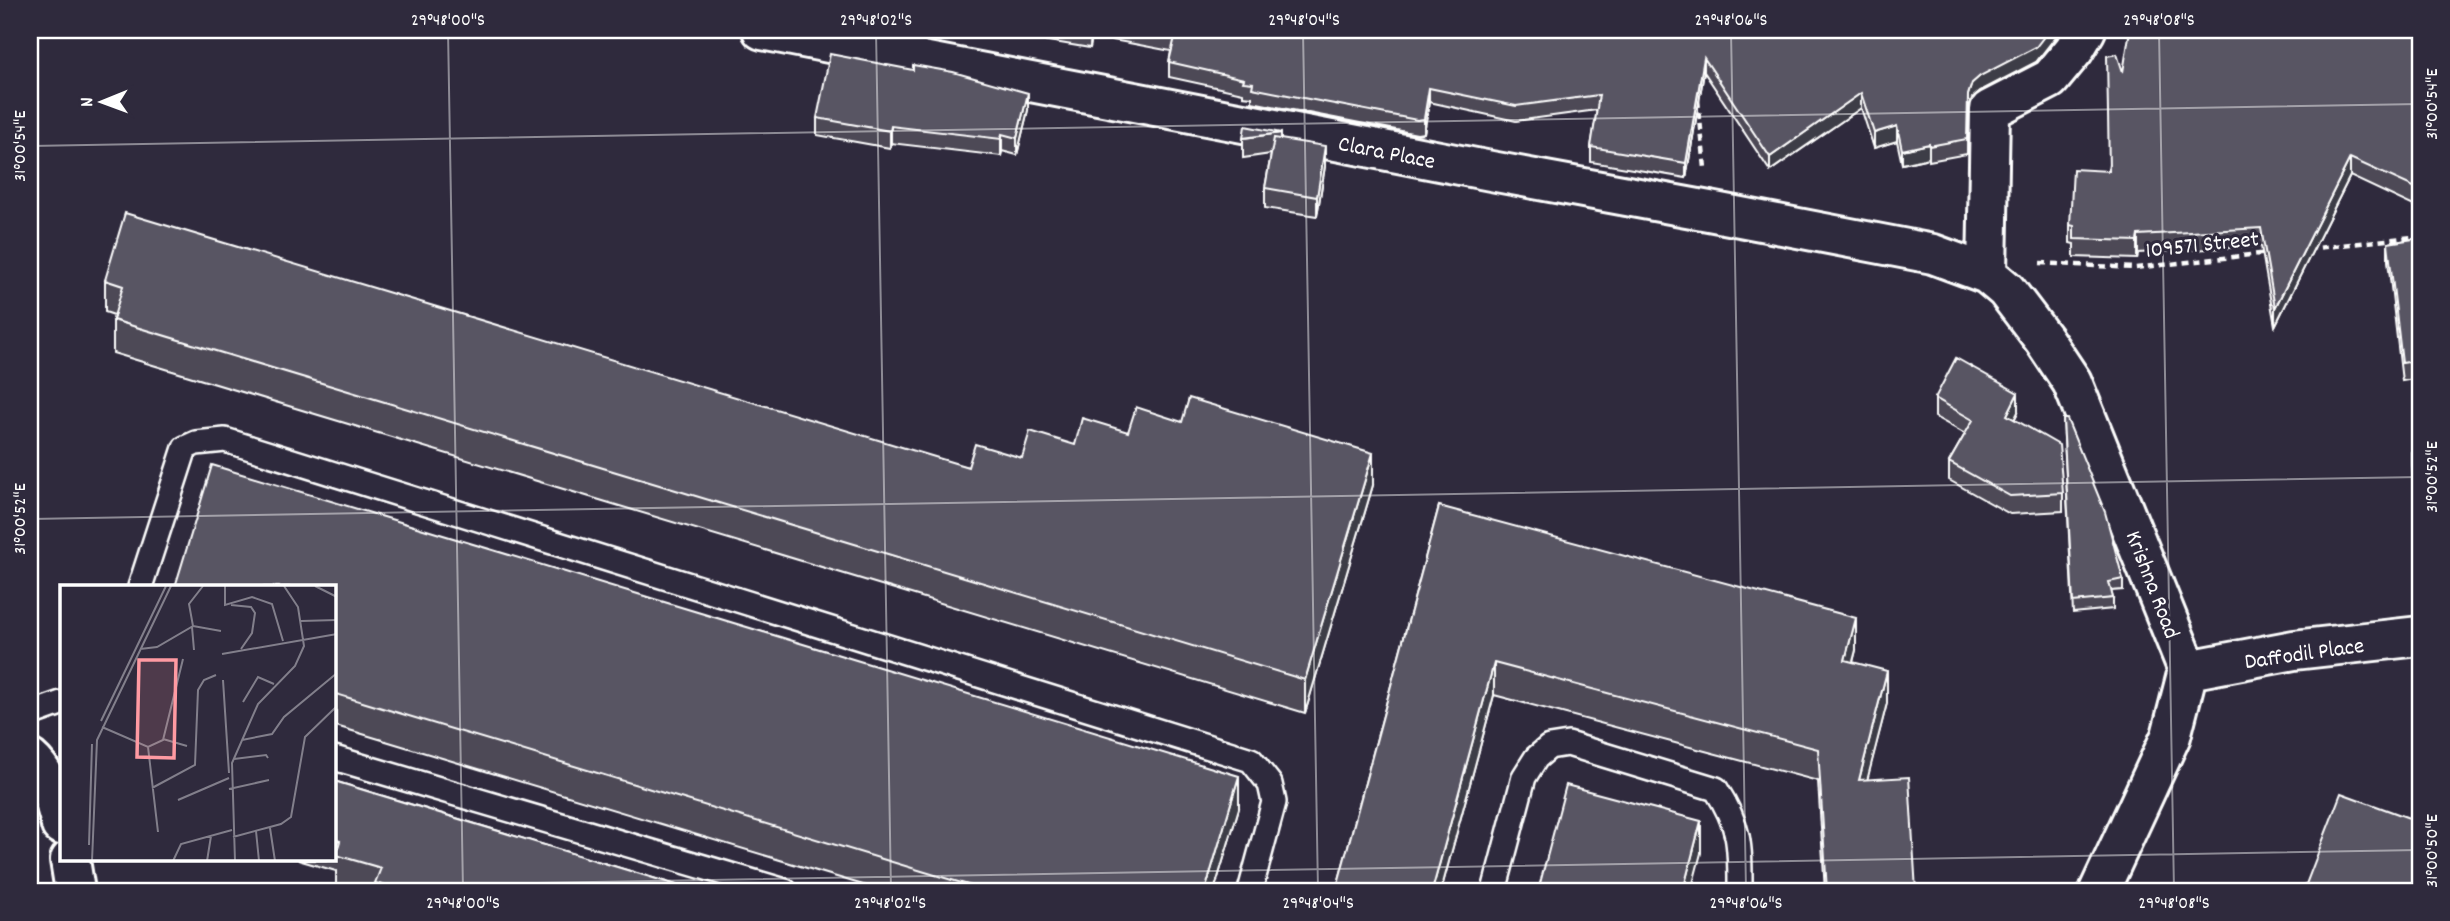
<svg xmlns="http://www.w3.org/2000/svg" width="2450" height="921" viewBox="0 0 2450 921" font-family="Dekko,sans-serif">
<style>
.lines{fill:none;stroke-linecap:round;stroke-linejoin:round}
.lane-casing{stroke:#fff;stroke-width:28}
.street-casing{stroke:#fff;stroke-width:44}
.primary-casing{stroke:#fff;stroke-width:44}
.path{stroke:#fff;stroke-width:4.5;stroke-dasharray:7 5;stroke-linecap:butt}
.lane{stroke:#2f2a3d;stroke-width:23}
.street{stroke:#2f2a3d;stroke-width:38}
.primary{stroke:#2f2a3d;stroke-width:38}
.wall{fill:#4d4956;stroke:#fff;stroke-width:2}
.shaded-wall{fill:#3e3c46;stroke:#fff;stroke-width:2}
.building{fill:#595564;stroke:#fff;stroke-width:2}
.ticks{fill:none;stroke:#fff;stroke-width:2;stroke-opacity:0.45}
.labels{text-anchor:middle;stroke-width:6;stroke-linejoin:round;paint-order:stroke}
.street-label{font-size:23px;fill:#fff;stroke:#2f2a3d}
.inset-road{fill:none;stroke:#827f8b;stroke-width:2}
.view{fill:#ff9aa2;fill-opacity:0.15;stroke:#ff9aa2;stroke-width:3.5}
.inset-edge{fill:none;stroke:#fff;stroke-width:3.5}
.neatline{fill:none;stroke:#fff;stroke-width:2.5}
.ticks-label{font-size:18px;text-anchor:middle;fill:#fff}
</style>
<rect width="100%" height="100%" fill="#2f2a3d"/>
<filter id="ink" filterUnits="userSpaceOnUse"><feTurbulence type="fractalNoise" baseFrequency=".0143" numOctaves="2"/><feDisplacementMap in="SourceGraphic" scale="14" xChannelSelector="R" yChannelSelector="G"/><feConvolveMatrix kernelMatrix="1 2 1 2 8 2 1 2 1" color-interpolation-filters="sRGB"/></filter>
<g filter="url(#ink)">
<g class="lines">
<defs>
<path id="lane" d="M 140,587 L 185,448 L 196,443 L 225,440 L 1251,760 L 1270,784 L 1274,802 L 1250,891
M 30,714 L 61,703
M 334,758 L 785,891
M 1494,891 L 1524,777 L 1536,758 L 1549,747 L 1568,744 L 1716,789 C 1741,828 1740,846 1740,891"/>
<path id="street" d="M 762,30 L 1491,171 L 1709,211 L 1933,254 L 1987,274 L 2006,290 L 2044,340 L 2072,382 L 2188,670 L 2171,736 L 2099,891
M 1987,274 L 1990,110 L 2050,79 L 2074,50 L 2086,30
M 2188,670 L 2294,650 L 2420,636"/>
<path id="primary" d="M 30,759 C 48,774 56,803 61,825
M 70,860 L 75,891"/>
</defs>
<use href="#lane" class="lane-casing"/>
<use href="#street" class="street-casing"/>
<use href="#primary" class="primary-casing"/>
<path class="path" d="M 1698,100 L 1705,168
M 2308,249 L 2420,236
M 2040,263 L 2135,268 L 2268,253"/>
<use href="#lane" class="lane"/>
<use href="#street" class="street"/>
<use href="#primary" class="primary"/>
</g>
<path class="wall" d="M 1004,30 L 1034,30 L 1034,37 Z
M 1036,30 L 2061,30 L 2036,62 L 1980,91 L 1972,98 L 1968,110 L 1967,154 L 1929,161 L 1929,158 L 1902,164 L 1897,141 L 1874,148 L 1861,108 L 1770,171 L 1704,72 L 1686,178 L 1591,162 L 1591,147 L 1597,110 L 1516,121 L 1429,102 L 1424,133 L 1417,134 L 1252,102 L 1252,97 L 1243,96 L 1243,93 L 1169,77 L 1169,62 L 1171,51 L 1092,36 L 1090,48 L 1036,39 Z
M 2420,30 L 2420,209 L 2350,176 L 2275,326 L 2261,246 L 2138,253 L 2137,259 L 2074,257 L 2074,244 L 2070,243 L 2070,225 L 2108,171 L 2123,72 Z
M 1028,110 L 1017,155 L 1002,151 L 1001,156 L 891,143 L 890,148 L 817,135 L 817,118 Z
M 1281,133 L 1281,139 L 1325,166 L 1317,216 L 1265,208 L 1265,188 L 1271,154 L 1243,158 L 1243,138 Z
M 2420,238 L 2420,378 L 2402,381 L 2388,261 L 2388,243 Z
M 105,280 L 968,467 L 1022,458 L 1128,432 L 1373,485 L 1305,713 L 113,353 L 113,320 L 114,315 L 105,312 Z
M 1935,398 L 2018,412 L 2014,420 L 2063,493 L 2063,511 L 2010,514 L 1949,480 L 1949,462 L 1965,434 L 1935,417 Z
M 2063,419 L 2123,579 L 2123,590 L 2111,591 L 2113,598 L 2113,609 L 2073,613 Z
M 2420,445 L 2420,528 L 2418,528 L 2412,465 L 2412,446 Z
M 1439,506 L 1856,650 L 1853,662 L 1887,703 L 1867,779 L 1916,891 L 1825,891 L 1818,781 L 1494,695 L 1441,891 L 1336,891 Z
M 334,587 L 1239,808 L 1214,891 L 883,891 L 336,726 L 334,731 Z
M 334,781 L 696,891 L 351,891 L 336,887 L 336,871 L 298,860 L 334,860 Z
M 2305,887 L 2420,891 L 2305,891 Z"/>
<path class="shaded-wall" d="M 1091,30 L 1092,30 L 1092,36 L 1090,48 Z
M 2049,30 L 2061,30 L 2036,62 L 1980,91 L 1972,98 L 1968,110 L 1967,154 L 1968,95 L 1972,83 L 1980,76 Z
M 1704,58 L 1704,72 L 1686,178 L 1686,163 Z
M 1429,88 L 1429,102 L 1424,133 L 1424,119 Z
M 1028,93 L 1028,110 L 1017,155 L 1017,138 Z
M 1861,93 L 1861,108 L 1770,171 L 1770,157 Z
M 891,126 L 891,143 L 890,148 L 890,131 Z
M 1897,126 L 1897,141 L 1874,148 L 1874,133 Z
M 1002,134 L 1002,151 L 1001,156 L 1001,139 Z
M 1929,144 L 1929,158 L 1902,164 L 1902,150 Z
M 1325,146 L 1325,166 L 1317,216 L 1317,197 Z
M 2350,158 L 2350,176 L 2275,326 L 2275,308 Z
M 2138,235 L 2138,253 L 2137,259 L 2137,241 Z
M 2018,393 L 2018,412 L 2007,434 L 2007,415 Z
M 1373,453 L 1373,485 L 1305,713 L 1305,680 Z
M 1856,618 L 1856,650 L 1845,692 L 1845,660 Z
M 1494,663 L 1494,695 L 1441,891 L 1432,891 Z
M 1887,671 L 1887,703 L 1859,812 L 1859,780 Z
M 336,694 L 336,726 L 334,731 L 334,699 Z
M 1239,776 L 1239,808 L 1214,891 L 1205,891 Z
M 1701,821 L 1701,853 L 1691,891 L 1683,891 Z"/>
<path class="building" d="M 1069,30 L 1091,30 L 1090,34 Z
M 1135,30 L 2049,30 L 2036,47 L 1980,76 L 1972,83 L 1968,95 L 1967,139 L 1929,146 L 1929,144 L 1902,150 L 1897,126 L 1874,133 L 1861,93 L 1770,157 L 1704,58 L 1686,163 L 1591,147 L 1599,95 L 1516,106 L 1429,88 L 1424,119 L 1417,120 L 1252,88 L 1253,83 L 1243,82 L 1244,79 L 1169,62 L 1175,37 Z
M 2130,30 L 2420,30 L 2420,190 L 2350,158 L 2275,308 L 2261,228 L 2138,235 L 2137,241 L 2074,239 L 2074,226 L 2070,225 L 2073,169 L 2109,171 L 2107,56 L 2117,54 L 2123,72 Z
M 830,54 L 913,70 L 913,65 L 953,72 L 1028,93 L 1017,138 L 1002,134 L 1001,139 L 891,126 L 890,131 L 817,118 Z
M 1245,126 L 1281,133 L 1243,138 Z
M 1274,138 L 1325,146 L 1317,197 L 1265,188 Z
M 125,213 L 968,467 L 975,444 L 1022,458 L 1030,431 L 1075,445 L 1082,418 L 1128,432 L 1136,407 L 1182,422 L 1189,398 L 1373,453 L 1305,680 L 113,320 L 123,286 L 105,280 Z
M 2420,238 L 2420,360 L 2402,363 L 2388,243 Z
M 1956,358 L 2018,393 L 2007,415 L 2059,445 L 2063,493 L 2010,496 L 1949,462 L 1973,420 L 1935,398 Z
M 2063,419 L 2067,419 L 2105,512 L 2123,579 L 2109,582 L 2113,598 L 2073,602 Z
M 2420,445 L 2420,509 L 2418,509 L 2412,446 Z
M 212,465 L 1239,776 L 1205,891 L 988,891 L 336,694 L 334,699 L 334,587 L 175,587 Z
M 1439,506 L 1856,618 L 1845,660 L 1887,671 L 1859,780 L 1909,777 L 1916,891 L 1827,891 L 1818,749 L 1494,663 L 1432,891 L 1336,891 Z
M 334,781 L 696,891 L 403,891 L 375,883 L 381,868 L 336,855 L 340,841 L 334,839 Z
M 1566,785 L 1701,821 L 1683,891 L 1538,891 Z
M 2341,793 L 2420,822 L 2420,891 L 2316,891 L 2305,887 Z"/>
</g>
<path class="ticks" d="M 448,30 L 463,891M 876,30 L 891,891M 1303,30 L 1318,891M 1731,30 L 1746,891M 2159,30 L 2174,891M 30,146 L 2420,104M 30,519 L 2420,477M 30,592 L 35,891M 77,891 L 2420,850"/>
<g class="labels">
<g class="street-label">
<text transform="translate(1387 151) rotate(11)" y="8">Clara Place</text>
<text transform="translate(2202 243) rotate(-6)" y="8">109571 Street</text>
<text transform="translate(2154 584) rotate(69)" y="8">Krishna Road</text>
<text transform="translate(2304 652) rotate(-8)" y="8">Daffodil Place</text>
</g>
</g>
<g transform="translate(60 585)">
<rect width="276" height="276" fill="#2f2a3d"/>
<path class="inset-road" d="M 165,1 L 165,20 L 192,12 L 212,19 L 223,56M 255,1 L 277,12M 171,20 L 191,22 L 195,28 L 192,48 L 181,64M 241,36 L 277,35M 133,41 L 161,46M 132,42 L 134,65M 80,64 L 97,62 L 133,41 L 129,19 L 143,1M 162,69 L 277,49M 163,95 L 169,188M 183,117 L 198,92 L 214,99M 41,136 L 106,1M 42,142 L 88,162 L 103,155 L 123,74M 103,154 L 127,161M 182,155 L 212,149 L 224,132 L 277,88M 88,162 L 98,247M 174,174 L 206,170 L 208,173M 92,203 L 135,180 L 138,105 L 144,95 L 156,90M 169,204 L 209,195M 118,215 L 169,193M 210,243 L 215,276M 196,246 L 199,276M 173,252 L 221,239 L 231,232 L 245,152 L 277,121M 29,260 L 32,159M 32,276 L 37,155 L 111,1M 113,276 L 121,259 L 172,245M 147,276 L 151,251M 175,276 L 172,178 L 198,119 L 235,81 L 244,61 L 238,22 L 224,1"/>
<path class="view" d="M 79,75 L 116,75 L 114,173 L 77,172 Z"/>
<rect width="276" height="276" class="inset-edge"/>
</g>
<rect width="2450" height="921" fill="none" stroke="#2f2a3d" stroke-width="77"/>
<g transform="translate(102 102) rotate(269)" stroke="#2f2a3d" stroke-width="5" paint-order="stroke">
<path d="M0-5L12 26L0 18L-12 26Z" fill="#ffffff"/>
<text y="-10" font-size="19" font-weight="bold" text-anchor="middle" fill="#ffffff">N</text>
</g>
<rect x="38" y="38" width="2374" height="845" class="neatline"/>
<g class="ticks-label">
<text x="448" y="25">29°48'00"S</text>
<text x="876" y="25">29°48'02"S</text>
<text x="1304" y="25">29°48'04"S</text>
<text x="1731" y="25">29°48'06"S</text>
<text x="2159" y="25">29°48'08"S</text>
<text transform="translate(2431 104) rotate(-90)" y="6">31°00'54"E</text>
<text transform="translate(19 146) rotate(-90)" y="6">31°00'54"E</text>
<text transform="translate(2431 477) rotate(-90)" y="6">31°00'52"E</text>
<text transform="translate(19 519) rotate(-90)" y="6">31°00'52"E</text>
<text transform="translate(2431 851) rotate(-90)" y="6">31°00'50"E</text>
<text x="463" y="908">29°48'00"S</text>
<text x="890" y="908">29°48'02"S</text>
<text x="1318" y="908">29°48'04"S</text>
<text x="1746" y="908">29°48'06"S</text>
<text x="2174" y="908">29°48'08"S</text>
</g>
</svg>
